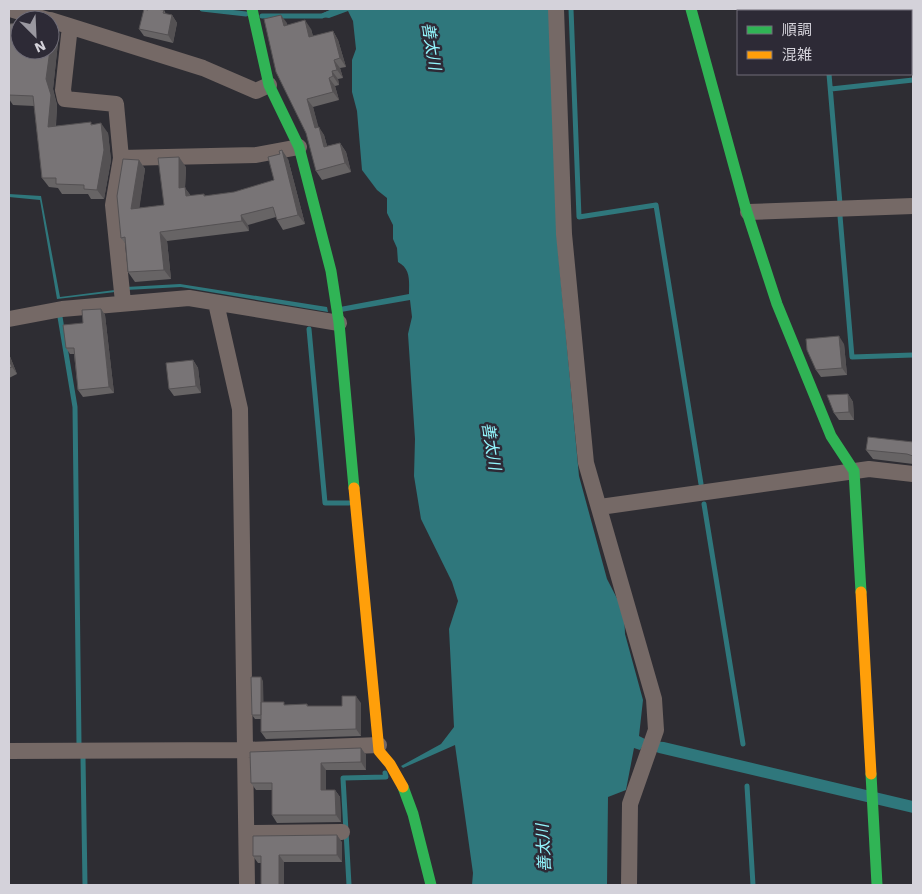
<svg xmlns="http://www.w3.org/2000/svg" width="922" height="894" viewBox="0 0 922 894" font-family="'Work Sans','Noto Sans JP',sans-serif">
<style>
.water{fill:#2f777c}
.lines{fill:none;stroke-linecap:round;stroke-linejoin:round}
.stream{stroke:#2f777c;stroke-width:5}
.street{stroke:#756966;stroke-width:16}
.fast{stroke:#30b455;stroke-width:11}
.slow{stroke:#ff9f0a;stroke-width:11}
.wall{fill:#676465}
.shaded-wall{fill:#545153}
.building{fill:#787476;stroke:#545153}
.labels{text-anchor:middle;stroke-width:5;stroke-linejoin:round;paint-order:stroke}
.water-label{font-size:16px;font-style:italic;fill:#94f7fe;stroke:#2d2a36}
</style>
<rect width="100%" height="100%" fill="#2e2d33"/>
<path class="water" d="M 332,9 L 549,9 L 558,249 L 579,476 L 607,579 L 624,612 L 625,634 L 643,700 L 639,736 L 649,741 L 664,742 L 913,801 L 913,813 L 659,753 L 642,747 L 640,750 L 634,748 L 626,790 L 608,797 L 607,885 L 472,885 L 473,873 L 455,745 L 403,768 L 401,766 L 441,744 L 454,727 L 449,629 L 458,601 L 452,582 L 421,519 L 414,476 L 415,439 L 408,334 L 412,317 L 410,300 L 341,312 L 340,307 L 409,294 C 409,281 411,269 398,262 L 397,248 L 393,239 L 393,225 L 387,213 L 387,198 L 377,190 L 362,170 L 357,111 L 352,92 L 352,60 L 356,49 L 353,21 L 348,11 L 329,18 L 322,17 L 321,14 Z
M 9,194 L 41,196 L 60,297 L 115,290 L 115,292 L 57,299 L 40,200 L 9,197 Z
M 180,284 L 327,307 L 328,312 L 181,287 L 126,290 L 126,287 Z"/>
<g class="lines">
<path class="stream" d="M 202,9 L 246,14
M 571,9 L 579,217 L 656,205 L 701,484
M 824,9 L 824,11
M 262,16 L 322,16 L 340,9
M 829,74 L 840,204
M 831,89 L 913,80
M 840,216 L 852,357 L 913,355
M 60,317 L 75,407 L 79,744
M 309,329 L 325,503 L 349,503
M 704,504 L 743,744
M 83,757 L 85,885
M 747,786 L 753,885
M 349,885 L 343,778 L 386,777 L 385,773"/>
<path class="street" d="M 10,9 L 48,20
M 556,9 L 564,234 L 586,463 L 654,699 L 656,730 L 630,804 L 629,885
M 50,20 L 203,68 L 256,91 L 269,85
M 70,26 L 63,90 L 65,99 L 116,104 L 121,158 L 113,205 L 123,302
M 121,158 L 256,155 L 299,147
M 748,212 L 913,206
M 216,303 L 240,409 L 247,885
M 9,319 L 62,309 L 189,298 L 339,323
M 600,507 L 869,469 L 913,474
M 9,751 L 246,750 L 379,745
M 247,833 L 342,832"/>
<path class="fast" d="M 252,9 L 269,85 L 299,147 L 331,271 L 339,323 L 354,488
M 691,9 L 745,206 L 777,304 L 831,436 L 854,471 L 861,592
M 871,774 L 877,885
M 403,787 L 413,814 L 431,885"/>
<path class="slow" d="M 354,488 L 379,751 L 390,764 L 403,787
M 861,592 L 871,774"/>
</g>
<path class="wall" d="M 148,10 L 164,10 L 166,14 L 172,15 L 177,23 L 173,43 L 144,36 L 139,29 Z
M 281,15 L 287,25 L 311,29 L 313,36 L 333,31 L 338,40 L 346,67 L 340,68 L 343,78 L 338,79 L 339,85 L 335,86 L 339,100 L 313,107 L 318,127 L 324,135 L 327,146 L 340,143 L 346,152 L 351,172 L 322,180 L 316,171 Z
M 9,24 L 52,24 L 59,33 L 53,89 L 57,105 L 56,126 L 93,124 L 108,133 L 111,160 L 104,199 L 91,199 L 88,194 L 62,194 L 58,188 L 49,187 L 42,178 L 34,106 L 13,105 L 9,99 Z
M 288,159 L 305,224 L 283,230 L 277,220 L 276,217 L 248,225 L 249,231 L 167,241 L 171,279 L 135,282 L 128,272 L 126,244 L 121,238 L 139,160 L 145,169 L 139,208 L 164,205 L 186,167 L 185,188 L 191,196 L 204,194 L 205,196 L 234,192 L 274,180 Z
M 101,309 L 105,315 L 114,393 L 83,397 L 78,390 L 74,354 L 70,354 L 66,348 L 83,323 Z
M 844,344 L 847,375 L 821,377 L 816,370 Z
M 9,354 L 17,374 L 9,378 Z
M 193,360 L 198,368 L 201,393 L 174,396 L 169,389 Z
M 848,394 L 853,402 L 854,420 L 839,420 L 834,413 Z
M 913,442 L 913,464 L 873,459 L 866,450 Z
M 263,681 L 263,702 L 286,705 L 307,704 L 308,706 L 342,706 L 361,703 L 361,736 L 266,739 L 261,732 L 261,719 L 255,719 L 252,715 Z
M 361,748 L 366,755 L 366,770 L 326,770 L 326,790 L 335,790 L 340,797 L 341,822 L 277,823 L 272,815 L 272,790 L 256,790 L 251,783 Z
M 342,842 L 342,862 L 284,862 L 284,885 L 261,885 L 261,863 L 258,863 L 253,856 Z"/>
<path class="shaded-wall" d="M 172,15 L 177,23 L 173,43 L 168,35 Z
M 281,15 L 287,23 L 289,34 L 284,26 Z
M 305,20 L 311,29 L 315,45 L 309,37 Z
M 52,24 L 59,33 L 53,89 L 57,105 L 55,136 L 48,127 L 46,79 Z
M 333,31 L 338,40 L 346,67 L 340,58 Z
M 334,60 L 340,68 L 343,78 L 337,70 Z
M 332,71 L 338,79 L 339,85 L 333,76 Z
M 329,78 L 335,86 L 339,100 L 333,92 Z
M 307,99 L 313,107 L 321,136 L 315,128 Z
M 101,123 L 108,133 L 111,160 L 104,199 L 97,190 Z
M 319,127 L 324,135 L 330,156 L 324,147 Z
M 340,143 L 346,152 L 351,172 L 345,163 Z
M 282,150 L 288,159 L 305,224 L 298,215 Z
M 179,157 L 186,167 L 185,188 L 191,196 L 192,205 L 179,188 Z
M 139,160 L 145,169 L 138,218 L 131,209 Z
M 241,215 L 248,225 L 249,231 L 242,221 Z
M 160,232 L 167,241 L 171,279 L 164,270 Z
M 101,309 L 105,315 L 114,393 L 109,387 Z
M 839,336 L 844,344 L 847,375 L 842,368 Z
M 9,354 L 17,374 L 12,367 L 9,360 Z
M 193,360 L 198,368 L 201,393 L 196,386 Z
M 848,394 L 853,402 L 854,420 L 849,412 Z
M 261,677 L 263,681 L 264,719 L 261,715 Z
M 356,696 L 361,703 L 361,736 L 356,729 Z
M 361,748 L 366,755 L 366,770 L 361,762 Z
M 321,763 L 326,770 L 326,798 L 321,790 Z
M 335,790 L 340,797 L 341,822 L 336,815 Z
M 337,835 L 342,842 L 342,862 L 337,855 Z
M 279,855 L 284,862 L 284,885 L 279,885 Z"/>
<path class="building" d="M 144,9 L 148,10 L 148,9 L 156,9 L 164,10 L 163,13 L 172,15 L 168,35 L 139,29 Z
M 281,15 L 284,26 L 305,20 L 309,37 L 333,31 L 340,58 L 334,60 L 337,70 L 332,71 L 333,76 L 329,78 L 333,92 L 307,99 L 315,128 L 319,127 L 324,147 L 340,143 L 345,163 L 316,171 L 306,133 L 276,72 L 264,19 Z
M 20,23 L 20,50 L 50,50 L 46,79 L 51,95 L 48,127 L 91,122 L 91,125 L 101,123 L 104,150 L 97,190 L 84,189 L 84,185 L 56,184 L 56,178 L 42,178 L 33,96 L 9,95 L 9,24 Z
M 50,24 L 52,24 L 50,46 Z
M 282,150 L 298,215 L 277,220 L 273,207 L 241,215 L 242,221 L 160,232 L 164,270 L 128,272 L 125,237 L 121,238 L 117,196 L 123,159 L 139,160 L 131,209 L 164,205 L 158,158 L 179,157 L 179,188 L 185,187 L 186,196 L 204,194 L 204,196 L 234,192 L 274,180 L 268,157 L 280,154 L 279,151 Z
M 101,309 L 109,387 L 78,390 L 74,348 L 66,348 L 63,325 L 83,323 L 82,310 Z
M 839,336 L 842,368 L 816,370 L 807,350 L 806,339 Z
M 9,360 L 12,367 L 9,368 Z
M 193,360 L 196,386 L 169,389 L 166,363 Z
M 848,394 L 849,412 L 834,413 L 827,395 Z
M 868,437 L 913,442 L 913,456 L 907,454 L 866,450 Z
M 251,677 L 261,677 L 261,715 L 252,715 Z
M 342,696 L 356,696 L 356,729 L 261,732 L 261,702 L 284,702 L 284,705 L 307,704 L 307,706 L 342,706 Z
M 361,748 L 361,762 L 321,763 L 321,790 L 335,790 L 336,815 L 272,815 L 272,783 L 251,783 L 250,752 Z
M 337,835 L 337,855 L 279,855 L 279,885 L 261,885 L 261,856 L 253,856 L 253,836 Z"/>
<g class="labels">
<g class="water-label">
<text transform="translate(432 46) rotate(81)" y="6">善太川</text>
<text transform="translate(492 446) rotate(81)" y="6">善太川</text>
<text transform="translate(543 848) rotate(-93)" y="6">善太川</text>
</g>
</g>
<rect width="922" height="894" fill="none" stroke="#d4d2da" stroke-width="20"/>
<rect x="737" y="10" width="175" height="65" fill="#2d2a36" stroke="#706d78"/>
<rect x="747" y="26" width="25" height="8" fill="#30b455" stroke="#706d78"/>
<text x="782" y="35" font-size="15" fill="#d4d2da">順調</text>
<rect x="747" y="51" width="25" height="8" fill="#ff9f0a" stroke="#706d78"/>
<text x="782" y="60" font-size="15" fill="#d4d2da">混雑</text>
<g transform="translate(35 35) rotate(156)"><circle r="24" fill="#2d2a36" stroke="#706d78"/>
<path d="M0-4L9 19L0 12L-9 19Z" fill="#9a98a0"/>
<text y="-8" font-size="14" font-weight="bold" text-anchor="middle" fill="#d4d2da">N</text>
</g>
</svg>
